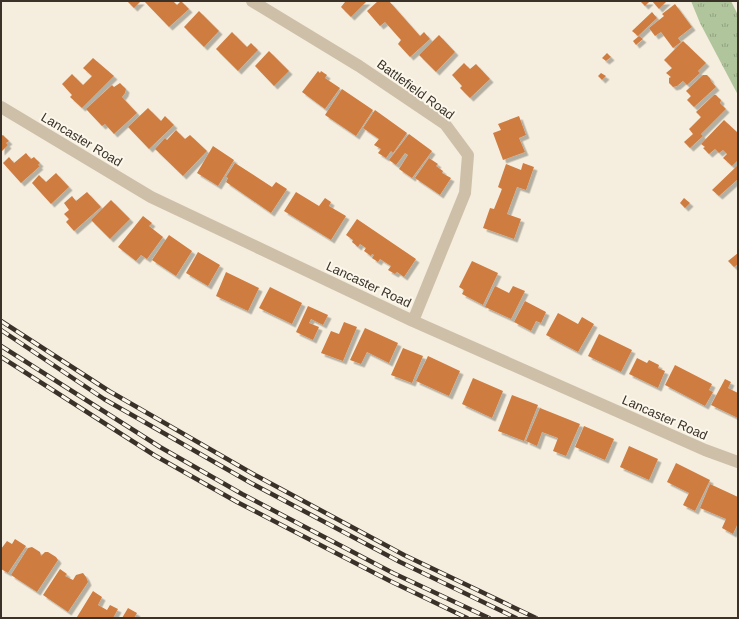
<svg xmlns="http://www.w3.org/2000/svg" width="739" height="619" viewBox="0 0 739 619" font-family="Helvetica,sans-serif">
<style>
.park{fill:url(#park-tufts)}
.building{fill:#cf7c41;filter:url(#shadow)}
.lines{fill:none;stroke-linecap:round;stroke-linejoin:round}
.street{stroke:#cec0a8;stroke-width:12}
.rail-casing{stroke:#3a3129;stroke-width:4.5}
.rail{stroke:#fbf7eb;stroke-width:3;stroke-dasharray:9;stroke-linecap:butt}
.labels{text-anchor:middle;stroke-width:4;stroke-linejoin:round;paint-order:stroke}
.street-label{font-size:13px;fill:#3a3129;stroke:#fbf7eb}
</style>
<defs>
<pattern id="park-tufts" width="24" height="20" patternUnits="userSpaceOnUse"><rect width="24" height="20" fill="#b0c59c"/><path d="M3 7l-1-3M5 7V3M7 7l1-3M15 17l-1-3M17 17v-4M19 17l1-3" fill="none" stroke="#90a17f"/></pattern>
<filter id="shadow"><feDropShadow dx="3.5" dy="3.5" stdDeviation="0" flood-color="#0004"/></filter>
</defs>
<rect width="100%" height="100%" fill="#f5eede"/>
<path class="park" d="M 691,1 L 731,1 L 738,15 L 738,95 L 700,23 Z"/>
<path class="building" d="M 127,1 L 141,1 L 134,8 Z
M 144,1 L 173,1 L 177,5 L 181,1 L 189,9 L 169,27 Z
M 344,1 L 367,1 L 351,17 L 341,7 L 345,2 Z
M 378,1 L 389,1 L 420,36 L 424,32 L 430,39 L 410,57 L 398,44 L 401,40 L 385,22 L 380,26 L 367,11 Z
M 640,1 L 650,1 L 645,6 Z
M 652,1 L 667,1 L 659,9 Z
M 675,4 L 692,27 L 678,38 L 681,42 L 673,48 L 661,32 L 655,36 L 649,28 L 664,16 L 662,14 Z
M 199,11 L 219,31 L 204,47 L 184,27 Z
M 652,12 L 657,18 L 638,36 L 632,31 Z
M 232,32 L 247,47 L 251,43 L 258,50 L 238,71 L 216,49 Z
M 439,35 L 455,52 L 436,72 L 419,55 Z
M 639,36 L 643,39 L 636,45 L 633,41 Z
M 683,41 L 706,63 L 698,71 L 700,73 L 687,85 L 683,81 L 677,86 L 673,87 L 669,83 L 669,78 L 671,77 L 666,73 L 672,68 L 664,60 Z
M 269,51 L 289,71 L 274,86 L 255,66 Z
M 607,53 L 611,57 L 606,61 L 602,58 Z
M 93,58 L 114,76 L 82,108 L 70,97 L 72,95 L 62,84 L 72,74 L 83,85 L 92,76 L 83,68 Z
M 464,63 L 470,69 L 476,64 L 490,79 L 470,98 L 460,88 L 462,86 L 452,75 Z
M 318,71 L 320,73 L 321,71 L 327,75 L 325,78 L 340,88 L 325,109 L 302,92 Z
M 601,73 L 606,76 L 602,80 L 598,76 Z
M 703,75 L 707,75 L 710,78 L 711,81 L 716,87 L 694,107 L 687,100 L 691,96 L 686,91 Z
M 120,83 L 126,89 L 125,93 L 122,97 L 137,113 L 114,134 L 105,124 L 102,126 L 86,109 L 112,85 L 114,87 Z
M 342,89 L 373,110 L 356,136 L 325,115 Z
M 714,95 L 716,95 L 721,100 L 720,103 L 726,109 L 701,134 L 703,136 L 690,148 L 684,142 L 693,134 L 689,129 L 701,117 L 696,112 Z
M 148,108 L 161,121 L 165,116 L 174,125 L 149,149 L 128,127 Z
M 375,110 L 407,133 L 393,153 L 391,151 L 386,158 L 378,153 L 381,149 L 374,145 L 379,139 L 363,128 Z
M 519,116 L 526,135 L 519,138 L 525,152 L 503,160 L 493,133 L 501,130 L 498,124 Z
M 724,120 L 738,133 L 738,160 L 732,166 L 723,158 L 727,154 L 723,150 L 719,153 L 715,149 L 709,154 L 703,148 L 705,147 L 701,144 Z
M 176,130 L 185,139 L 190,135 L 207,151 L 183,176 L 155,149 L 165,138 L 167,140 Z
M 409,134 L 432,151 L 412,178 L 399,169 L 408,155 L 405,153 L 396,165 L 389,160 Z
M 3,135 L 9,141 L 6,143 L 8,145 L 1,152 L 1,136 Z
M 213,146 L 234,160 L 218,186 L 197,173 Z
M 26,153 L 31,159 L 34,157 L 40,163 L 38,165 L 40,166 L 21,183 L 3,163 L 9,157 L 14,163 Z
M 429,158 L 438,164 L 436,166 L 443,171 L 442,173 L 451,178 L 440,195 L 415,178 Z
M 235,163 L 272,187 L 276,182 L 287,189 L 271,213 L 226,182 L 228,178 L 226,177 Z
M 523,163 L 534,167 L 526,190 L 517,187 L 507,214 L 521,219 L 514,239 L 483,228 L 490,208 L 494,209 L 502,189 L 498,187 L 506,164 L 521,170 Z
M 738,165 L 738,179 L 719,196 L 712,190 Z
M 56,173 L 69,187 L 51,204 L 32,183 L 39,175 L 46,182 Z
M 87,192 L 101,207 L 74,231 L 66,222 L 69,219 L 64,214 L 69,210 L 64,203 L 72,196 L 76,201 Z
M 296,192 L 319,206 L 325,198 L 331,202 L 329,206 L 346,216 L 331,240 L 284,211 Z
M 684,198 L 690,203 L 685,208 L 680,203 Z
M 111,200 L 130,219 L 110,239 L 91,220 Z
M 143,216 L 152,223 L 149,226 L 163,237 L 147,259 L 141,255 L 136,261 L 118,247 Z
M 357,219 L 416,259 L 404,277 L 397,272 L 395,274 L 388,270 L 391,266 L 380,259 L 378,262 L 372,258 L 374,255 L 372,254 L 371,256 L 364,251 L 366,248 L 360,244 L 358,247 L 352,242 L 353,240 L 346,235 Z
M 169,235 L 192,251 L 176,276 L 152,260 Z
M 198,252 L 220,265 L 208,286 L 186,273 Z
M 738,253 L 738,264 L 734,267 L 728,261 Z
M 472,261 L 498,273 L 483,305 L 462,294 L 464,290 L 459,287 Z
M 226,272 L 259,288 L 248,311 L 216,296 Z
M 495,286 L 509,293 L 513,286 L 525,291 L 511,319 L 485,307 Z
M 270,287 L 302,303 L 292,324 L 259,308 Z
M 525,301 L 546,312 L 541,323 L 536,321 L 531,331 L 514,322 Z
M 308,306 L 328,315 L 323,325 L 311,319 L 309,323 L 319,327 L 313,340 L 296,332 Z
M 558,313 L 578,324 L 582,317 L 594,324 L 578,352 L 546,335 Z
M 344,322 L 357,327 L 343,361 L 321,353 L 331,331 L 339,334 Z
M 365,328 L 398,343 L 389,363 L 367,352 L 361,364 L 350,360 Z
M 599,334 L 632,350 L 621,372 L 588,356 Z
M 403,348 L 423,356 L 412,383 L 391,375 Z
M 428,356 L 460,371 L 449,396 L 416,381 Z
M 637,358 L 647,363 L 649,360 L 659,365 L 658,368 L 665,371 L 658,388 L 629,374 Z
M 675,365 L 712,384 L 709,390 L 713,392 L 705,406 L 665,385 Z
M 473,378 L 503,391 L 492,418 L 462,404 Z
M 725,379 L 731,382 L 728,388 L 738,393 L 738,418 L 711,405 Z
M 512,395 L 538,405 L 524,441 L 498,431 Z
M 540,408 L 580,424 L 566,456 L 553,451 L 558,438 L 542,432 L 537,446 L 526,441 Z
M 584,426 L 614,439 L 605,460 L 575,447 Z
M 629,446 L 658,459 L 649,480 L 620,467 Z
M 676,463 L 710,480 L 695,511 L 683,505 L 689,493 L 667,482 Z
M 710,484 L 738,497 L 738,523 L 733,534 L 722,528 L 726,519 L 700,508 Z
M 15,539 L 26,546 L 8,573 L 1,569 L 1,549 L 7,541 L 12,544 Z
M 32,547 L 40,552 L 41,556 L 45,552 L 48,552 L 56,557 L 58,560 L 37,592 L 11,575 L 28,548 Z
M 60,569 L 67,574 L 65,576 L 73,580 L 76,575 L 83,573 L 86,577 L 88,582 L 68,612 L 43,595 Z
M 93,591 L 102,597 L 98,605 L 107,610 L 110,605 L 118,609 L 113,618 L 77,617 Z
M 128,608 L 137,613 L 134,618 L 122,618 Z"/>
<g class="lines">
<path class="street" d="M 252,1 L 359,66 L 445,124 L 468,155 L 465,193 L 413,321
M 1,107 L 151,197 L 413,321 L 705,450 L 738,462"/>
<defs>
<path id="rail" d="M 1,321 L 109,391 L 255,475 L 404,555 L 536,618
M 1,330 L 104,399 L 251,483 L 400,562 L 516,618
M 1,346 L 160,447 L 242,494 L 393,573 L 489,618
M 1,357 L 154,455 L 237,502 L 390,581 L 467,618"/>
</defs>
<use href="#rail" class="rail-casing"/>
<use href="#rail" class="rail"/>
</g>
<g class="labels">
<g class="street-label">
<text transform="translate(416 89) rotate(36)" y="5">Battlefield Road</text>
<text transform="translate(82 139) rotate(31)" y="5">Lancaster Road</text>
<text transform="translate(369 284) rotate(25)" y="5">Lancaster Road</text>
<text transform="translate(665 417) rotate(24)" y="5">Lancaster Road</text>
</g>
</g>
<rect width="739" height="619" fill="none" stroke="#3a3129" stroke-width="4"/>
</svg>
